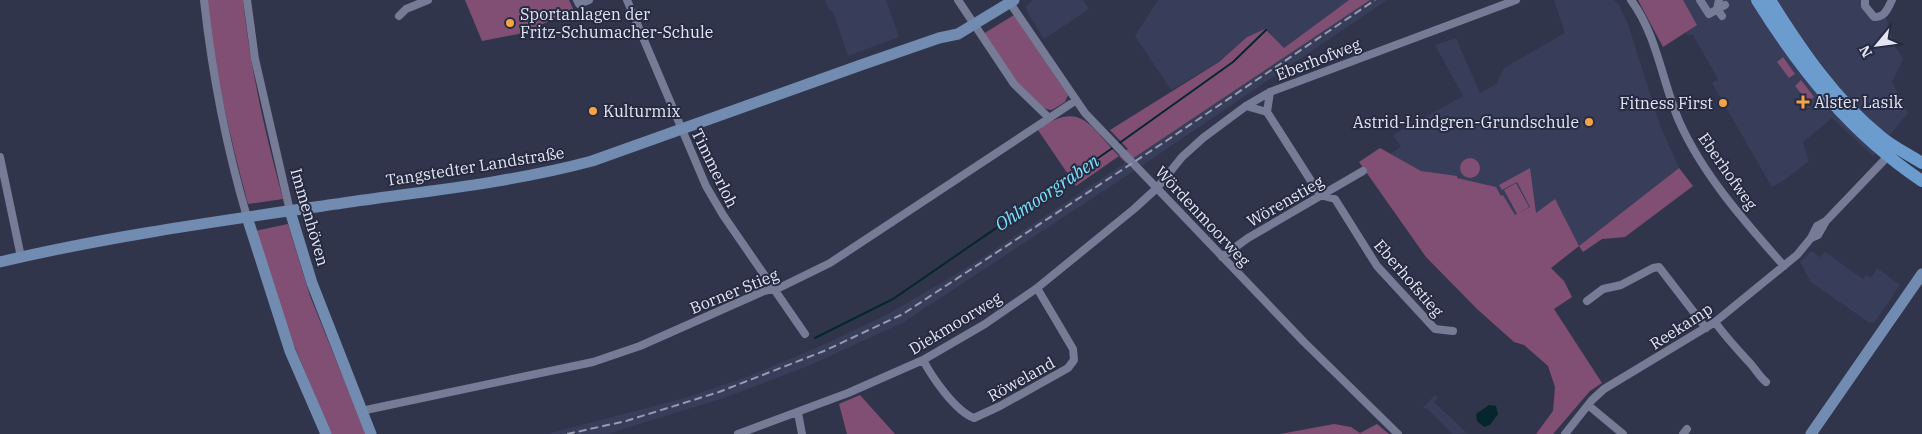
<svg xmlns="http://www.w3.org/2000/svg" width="1922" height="434" viewBox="0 0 1922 434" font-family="'IBM Plex Serif',serif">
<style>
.built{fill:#383d5a}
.green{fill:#804f73}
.water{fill:#06262d}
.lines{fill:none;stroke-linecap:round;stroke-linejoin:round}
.stream{stroke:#06262d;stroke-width:2}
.street{stroke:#767b96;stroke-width:8}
.secondary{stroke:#718bb1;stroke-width:11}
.primary{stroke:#6c9bcd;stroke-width:12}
.rail{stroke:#969aac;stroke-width:2;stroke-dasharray:8 4;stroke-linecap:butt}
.poi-dot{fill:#f4a444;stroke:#272b41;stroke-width:2}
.labels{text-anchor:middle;stroke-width:4;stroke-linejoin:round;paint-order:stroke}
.poi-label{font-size:16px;fill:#e2e5f4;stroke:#272b41;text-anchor:start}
.street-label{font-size:16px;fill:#e2e5f4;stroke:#272b41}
.water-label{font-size:18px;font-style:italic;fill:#7ce2fb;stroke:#272b41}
</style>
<rect width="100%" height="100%" fill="#31354c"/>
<path class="built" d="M 825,0 L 886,0 L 899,37 L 848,56 L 833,12 L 828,8 Z
M 1033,0 L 1083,0 L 1089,9 L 1044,39 L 1027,12 L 1026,6 Z
M 1158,0 L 1349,0 L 1284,48 L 1247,37 L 1219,62 L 1171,90 L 1135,36 Z
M 1370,0 L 1387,0 L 1134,171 L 902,323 L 808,366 L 724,398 L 607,434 L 547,434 L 685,398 L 749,376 L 823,345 L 890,313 L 973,264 Z
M 1554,0 L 1614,0 L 1619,5 L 1628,24 L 1660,125 L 1679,168 L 1579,246 L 1521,227 L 1390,154 L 1401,147 L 1393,135 L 1463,96 L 1435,45 L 1456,38 L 1480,93 L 1498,83 L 1498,80 L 1504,68 L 1565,33 Z
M 1683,0 L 1860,0 L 1873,11 L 1886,17 L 1895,46 L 1903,59 L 1892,82 L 1908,113 L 1873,156 L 1832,118 L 1803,142 L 1809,161 L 1786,179 L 1772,187 L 1712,83 L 1718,79 L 1693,35 L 1687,35 L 1685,32 Z
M 1811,251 L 1820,257 L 1825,252 L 1863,279 L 1866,275 L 1871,278 L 1877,268 L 1900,285 L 1874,323 L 1868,322 L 1811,282 L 1800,262 Z
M 1435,395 L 1438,398 L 1434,402 L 1467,433 L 1452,434 L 1428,409 L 1423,408 Z"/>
<path class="green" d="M 207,0 L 243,0 C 250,67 265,134 283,199 L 248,204 C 230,137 214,69 207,0 Z
M 465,0 L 569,0 L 574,11 L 518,34 L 482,41 Z
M 1349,0 L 1370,0 L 1126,163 L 1119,156 L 1076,186 L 1038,130 C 1080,99 1090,126 1119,156 L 1128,149 L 1110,130 L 1219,62 L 1247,37 L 1265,29 L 1284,48 Z
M 1638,0 L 1683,0 L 1697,25 L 1663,47 Z
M 1014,15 L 1068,95 L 1065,102 L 1052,110 C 1031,110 995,51 983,34 Z
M 1783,57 L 1795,74 L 1789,78 L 1777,62 Z
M 1801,80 L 1814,97 L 1808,102 L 1795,86 Z
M 1380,148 L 1421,171 L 1457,176 L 1457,178 L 1496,187 L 1501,196 L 1503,195 L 1515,215 L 1530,207 L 1517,182 L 1502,190 L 1499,185 L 1530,168 L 1536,213 L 1555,199 L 1579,246 L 1679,168 L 1693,186 L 1625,237 L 1602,239 L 1583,252 L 1579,246 L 1551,268 L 1564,281 L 1572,297 L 1554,309 L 1602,383 L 1590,391 L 1553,434 L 1536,434 L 1553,411 L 1555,387 L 1548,366 L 1524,345 L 1514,342 L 1477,309 L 1426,257 L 1359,162 Z
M1460 168a10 10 0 1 1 20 0a10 10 0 1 1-20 0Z
M 1516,183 L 1529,207 L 1517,214 L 1504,190 Z
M 288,224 L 310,296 L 366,434 L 331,434 L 293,343 L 255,231 Z
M 860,395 L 895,434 L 847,434 L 839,404 Z
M 1334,424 L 1351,427 L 1360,433 L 1377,424 L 1389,434 L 1280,434 Z"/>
<path class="water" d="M 1489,405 L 1496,406 L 1498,414 L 1490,425 L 1484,427 L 1477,421 L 1476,414 Z"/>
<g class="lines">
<path class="stream" d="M 1118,144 L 1233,62 L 1266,30
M 815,338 L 893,299 L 1114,147"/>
<path class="street" d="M 204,0 C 212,73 226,146 247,217
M 247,0 L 255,59 L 290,211
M 577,0 L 579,4 L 589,0
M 627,0 L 706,186 L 723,215 L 805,334
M 958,0 L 1014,84 L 1048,117
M 1008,0 L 1085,113 L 1304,342 L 1398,434
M 1631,0 C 1657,35 1662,81 1679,121 C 1703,175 1745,222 1784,266
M 1700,0 L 1709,14 L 1725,5
M 1719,0 L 1717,9 L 1722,16
M 1865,0 L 1865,6 L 1874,17 C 1885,17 1887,10 1892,0
M 399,16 L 406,9 L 428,0
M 1270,92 L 1267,112 L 1320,195 L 1335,199 L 1377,266 L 1435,329 L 1453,331
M 1246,106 L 1267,112
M 0,157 L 21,257
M 1811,238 L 1818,235 L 1826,221
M 1222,257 L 1248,238 L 1363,171
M 1587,301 L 1603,289 L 1621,285 L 1653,268 L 1659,267 L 1706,328
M 1715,322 C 1725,336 1736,348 1748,361 C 1755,368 1758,375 1766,382
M 923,360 C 932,377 955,411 974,418 L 1000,406 L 1068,368 L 1074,360 L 1073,349 L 1037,288
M 1588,405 L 1623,434
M 361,411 L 593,362 L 640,346 L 764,291 L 781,287 L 830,263 L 1075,101
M 798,413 L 802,434
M 738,434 L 848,393 L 923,360 L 985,324 L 1037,288 L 1134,209 L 1157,188 L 1182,157 L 1203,138 L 1246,106 L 1270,92 L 1516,0
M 1565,434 L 1592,400 L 1604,389 L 1715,322 L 1797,255 L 1811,238 L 1817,226 L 1826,221 L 1891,153
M 1683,434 L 1687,429"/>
<path class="secondary" d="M 290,211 L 312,283 L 371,434
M 247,217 L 290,351 L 326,434
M 0,262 C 113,235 228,220 343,203 C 426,191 510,183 592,161 L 861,65 L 939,38 L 958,34 L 1014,0
M 1811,434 L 1922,274"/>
<path class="primary" d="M 1757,0 C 1801,71 1852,134 1922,181
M 1770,0 C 1800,48 1835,100 1880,136 C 1893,147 1908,154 1922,163"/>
<path class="rail" d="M 567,434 L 626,421 L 719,392 L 824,351 L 903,314 L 1169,139 L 1375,0"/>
</g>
<g class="poi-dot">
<circle cx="510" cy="23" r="5"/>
<path d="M1800.5 94.5h5v5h5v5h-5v5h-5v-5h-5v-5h5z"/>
<circle cx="1723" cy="103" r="5"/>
<circle cx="593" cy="111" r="5"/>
<circle cx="1589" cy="122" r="5"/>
</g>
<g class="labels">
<g class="poi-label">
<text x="520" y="20">Sportanlagen der<tspan x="520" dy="18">Fritz-Schumacher-Schule</tspan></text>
<text x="1814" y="108">Alster Lasik</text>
<text x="1713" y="109" text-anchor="end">Fitness First</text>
<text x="603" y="117">Kulturmix</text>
<text x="1579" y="128" text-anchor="end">Astrid-Lindgren-Grundschule</text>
</g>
<g class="street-label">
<text transform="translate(1318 59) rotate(-21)" y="6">Eberhofweg</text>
<text transform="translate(475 166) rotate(-9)" y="6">Tangstedter Landstraße</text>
<text transform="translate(715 168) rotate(64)" y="6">Timmerloh</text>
<text transform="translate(1728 171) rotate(55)" y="6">Eberhofweg</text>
<text transform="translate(1285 201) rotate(-30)" y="6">Wörenstieg</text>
<text transform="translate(1203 216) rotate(47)" y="6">Wördenmoorweg</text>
<text transform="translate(310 217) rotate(74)" y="6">Immenhöven</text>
<text transform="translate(1409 278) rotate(49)" y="6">Eberhofstieg</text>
<text transform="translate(734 291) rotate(-22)" y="6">Borner Stieg</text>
<text transform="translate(955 323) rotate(-31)" y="6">Diekmoorweg</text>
<text transform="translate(1681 326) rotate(-33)" y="6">Reekamp</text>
<text transform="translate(1021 379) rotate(-29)" y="6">Röweland</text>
</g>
<g class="water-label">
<text transform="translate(1047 193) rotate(-34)" y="6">Ohlmoorgraben</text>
</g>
</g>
<g transform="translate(1877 45) rotate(241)" stroke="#272b41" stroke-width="4" paint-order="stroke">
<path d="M0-4L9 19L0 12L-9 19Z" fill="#e2e5f4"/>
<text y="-8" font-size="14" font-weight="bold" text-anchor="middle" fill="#e2e5f4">N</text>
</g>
</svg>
